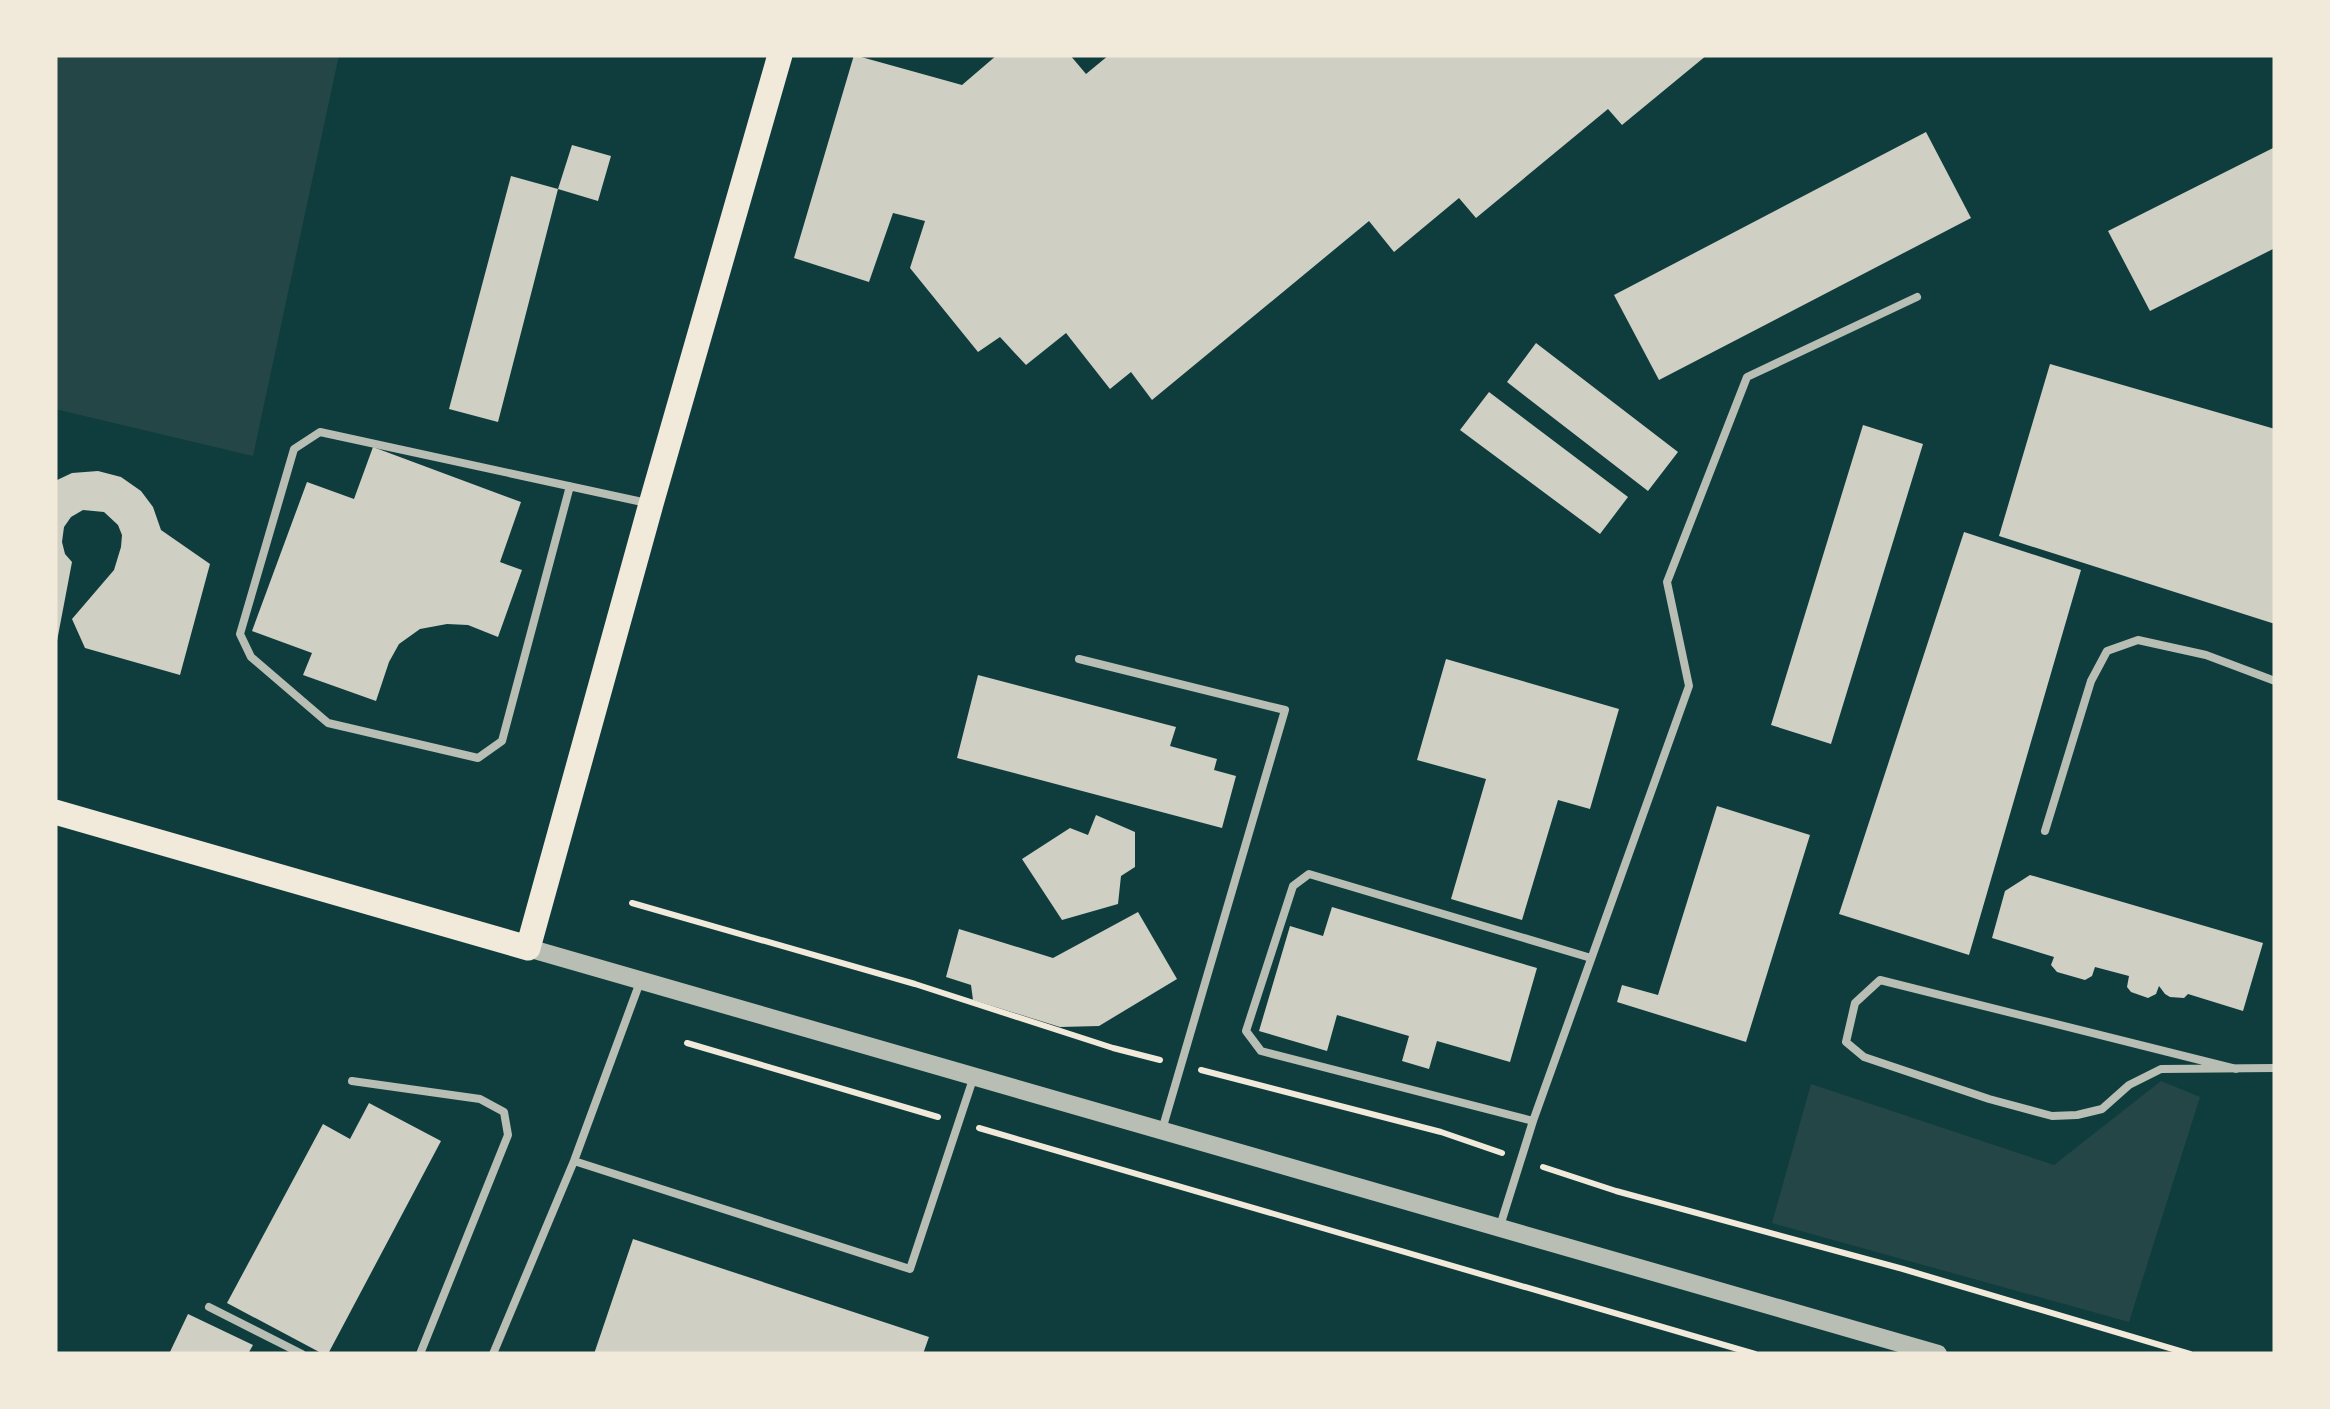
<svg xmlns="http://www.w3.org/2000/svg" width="2330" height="1409" viewBox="0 0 2330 1409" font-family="Commissioner,sans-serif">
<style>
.green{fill:#244646}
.building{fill:#cfcfc3}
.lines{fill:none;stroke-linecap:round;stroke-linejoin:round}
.path{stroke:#f1e9da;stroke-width:6}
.service{stroke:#b8beb3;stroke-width:8}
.tertiary{stroke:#b8beb3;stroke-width:18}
.primary{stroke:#f1e9da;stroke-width:25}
</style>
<rect width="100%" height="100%" fill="#0f3d3e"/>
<path class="green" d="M 55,55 L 339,55 L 253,456 L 55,409 Z
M 2161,1081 L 2200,1097 L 2129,1322 L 1772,1223 L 1811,1084 L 2054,1165 Z"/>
<path class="building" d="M 854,55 L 962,85 L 997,55 L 1070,55 L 1086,74 L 1109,55 L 1707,55 L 1622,125 L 1608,109 L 1476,218 L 1459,198 L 1394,252 L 1369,221 L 1152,400 L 1131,372 L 1110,389 L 1066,333 L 1026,365 L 1000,337 L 978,352 L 910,268 L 925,221 L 893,213 L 869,282 L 794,258 Z
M 1926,132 L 1971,218 L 1659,380 L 1614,295 Z
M 572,145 L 611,156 L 598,201 L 558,189 Z
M 2275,147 L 2275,248 L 2150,311 L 2108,231 Z
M 511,176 L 558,189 L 498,422 L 449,409 Z
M 1536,343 L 1678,452 L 1648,491 L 1507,382 Z
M 2050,364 L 2275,429 L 2275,624 L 1999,536 Z
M 1489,392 L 1628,497 L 1600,534 L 1460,430 Z
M 1863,425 L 1923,444 L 1831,744 L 1771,725 Z
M 373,447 L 521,502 L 500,562 L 522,570 L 498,637 L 468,625 L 447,624 L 420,629 L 399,644 L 389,662 L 376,701 L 303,675 L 312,653 L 252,631 L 307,482 L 354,499 Z
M 98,471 L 121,477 L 141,491 L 153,507 L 161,530 L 210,564 L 180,675 L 85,648 L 72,619 L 114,570 L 121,547 L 122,535 L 118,525 L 104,512 L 83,510 L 71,517 L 64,527 L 62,542 L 65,554 L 72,562 L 57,641 L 55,641 L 55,481 L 72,473 Z
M 1964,532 L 2081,570 L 1969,955 L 1839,914 Z
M 1446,659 L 1619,709 L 1590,809 L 1558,800 L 1522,920 L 1451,899 L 1486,779 L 1417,760 Z
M 978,675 L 1176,727 L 1170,746 L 1217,759 L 1214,770 L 1236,776 L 1222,828 L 957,758 Z
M 1717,806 L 1810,835 L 1746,1042 L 1617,1002 L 1622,985 L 1658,995 Z
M 1096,815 L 1135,832 L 1135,867 L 1121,876 L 1118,904 L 1062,920 L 1022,859 L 1070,828 L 1088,835 Z
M 2030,875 L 2263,943 L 2243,1011 L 2188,994 L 2184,998 L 2170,997 L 2165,994 L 2159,986 L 2156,994 L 2148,998 L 2131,992 L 2127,987 L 2129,976 L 2095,967 L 2092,976 L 2085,980 L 2057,972 L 2051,965 L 2054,957 L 1992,938 L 2005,891 Z
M 1332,907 L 1537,968 L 1510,1062 L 1437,1041 L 1429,1069 L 1402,1061 L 1409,1036 L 1337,1015 L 1327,1051 L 1259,1031 L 1290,926 L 1323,936 Z
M 1138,912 L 1177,979 L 1099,1026 L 1060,1027 L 973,1000 L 971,985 L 946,977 L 959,929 L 1053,958 Z
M 369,1103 L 441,1141 L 328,1354 L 323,1354 L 227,1303 L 323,1124 L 350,1139 Z
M 633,1239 L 929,1337 L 923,1354 L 594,1354 Z
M 188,1314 L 253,1345 L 248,1354 L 169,1354 Z"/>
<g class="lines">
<path class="path" d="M 632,903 L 915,984 L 1113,1048 L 1160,1060
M 687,1043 L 938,1117
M 1201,1070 L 1441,1132 L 1502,1153
M 979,1128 L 1755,1354
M 1543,1167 L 1616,1191 L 1903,1269 L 2190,1354"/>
<path class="service" d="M 570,486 L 502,741 L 478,758 L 328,723 L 251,657 L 240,634 L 294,449 L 320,432 L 647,503
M 1079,659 L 1285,710 L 1162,1130
M 2045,831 L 2091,681 L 2107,651 L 2138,640 L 2206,655 L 2275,681
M 2236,1069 L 1880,980 L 1855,1003 L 1846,1042 L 1864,1057 L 1989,1099 L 2052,1116 L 2077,1115 L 2102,1109 L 2129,1085 L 2161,1069 L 2275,1068
M 352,1081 L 480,1099 L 504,1112 L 508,1135 L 420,1354
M 1533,1121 L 1261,1051 L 1246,1031 L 1293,886 L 1309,874 L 1591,958
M 574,1161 L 910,1269 L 973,1079
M 1500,1226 L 1533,1121 L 1689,686 L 1667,582 L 1747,377 L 1917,297
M 209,1307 L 302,1354
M 493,1354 L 574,1161 L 640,982"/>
<path class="tertiary" d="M 528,948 L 1938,1354"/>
<path class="primary" d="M 55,812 L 528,948 L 651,504 L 780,55"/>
</g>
<rect width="2330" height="1409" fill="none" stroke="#f1e9da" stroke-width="115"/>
</svg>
